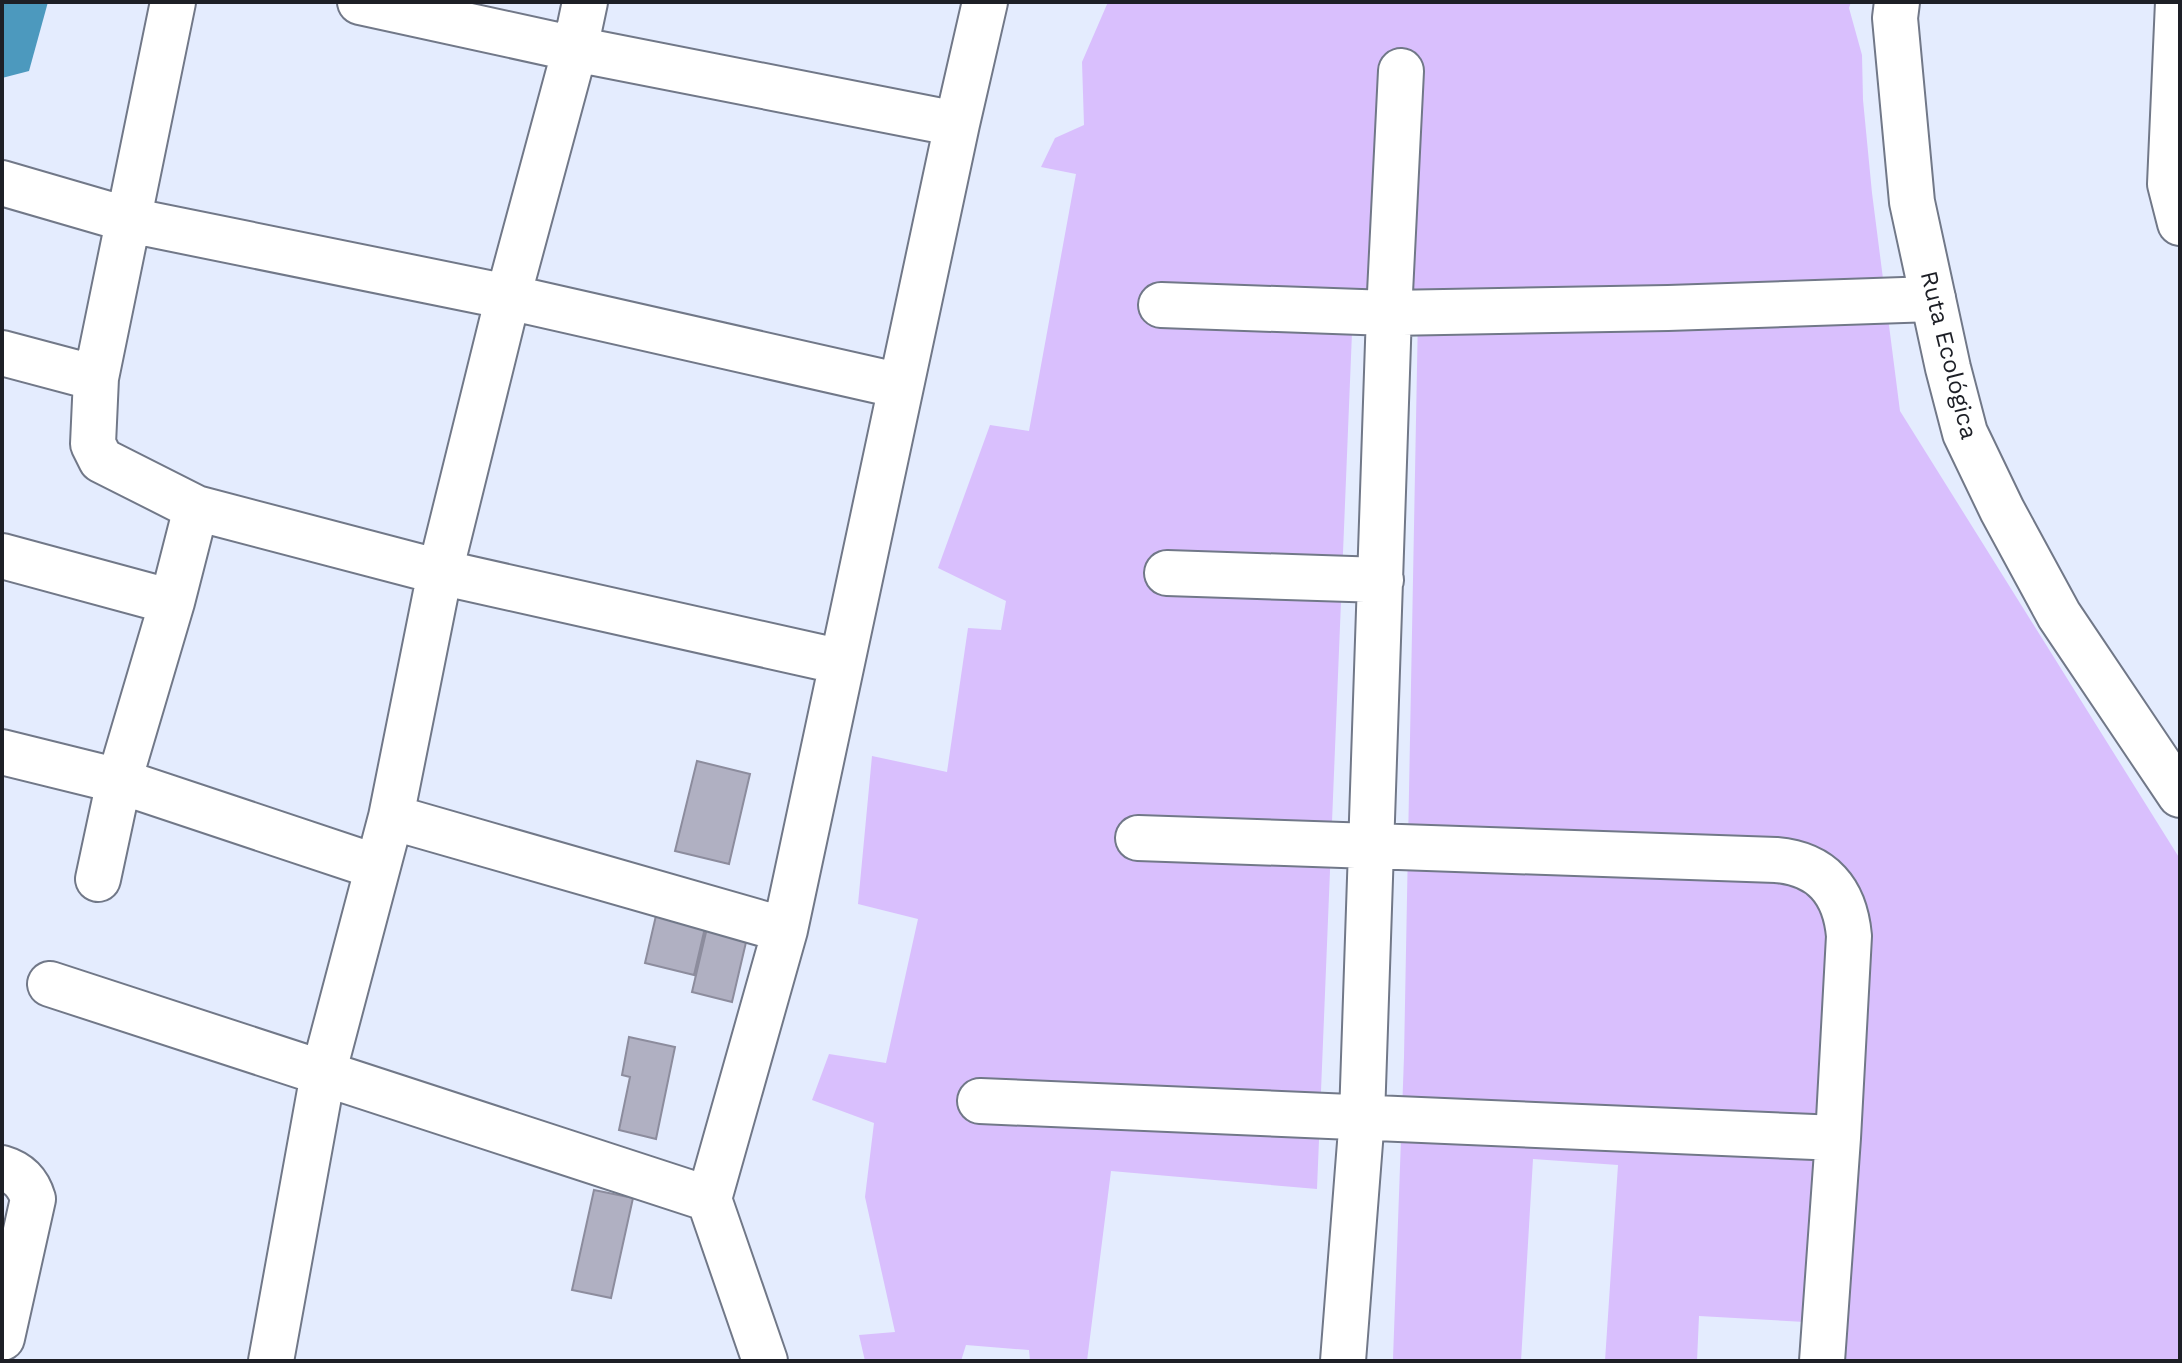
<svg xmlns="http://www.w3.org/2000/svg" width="2182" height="1363" viewBox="0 0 2182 1363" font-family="'Work Sans',sans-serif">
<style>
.green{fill:#d9bffd}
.water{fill:#4c99be}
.building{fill:#b0b0c2;stroke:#8c8c9d;stroke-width:2}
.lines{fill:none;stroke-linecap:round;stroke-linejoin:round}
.minor-casing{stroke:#717888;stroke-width:48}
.major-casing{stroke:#717888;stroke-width:48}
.minor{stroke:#fff;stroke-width:44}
.major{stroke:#fff;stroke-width:44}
.labels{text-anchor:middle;stroke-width:8;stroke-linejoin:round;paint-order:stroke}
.street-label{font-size:24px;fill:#1d1f26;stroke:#fff}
</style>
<rect width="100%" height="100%" fill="#e4ecfe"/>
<path class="green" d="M 1108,2 L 1851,2 L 1849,8 L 1862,55 L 1863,100 L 1872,193 L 1900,411 L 2180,859 L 2180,1361 L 1839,1361 L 1840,1324 L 1699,1316 L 1697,1361 L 1605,1361 L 1618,1165 L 1533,1159 L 1521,1361 L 1393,1359 L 1404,1057 L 1418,314 L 1353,308 L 1317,1189 L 1111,1171 L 1087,1361 L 1030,1361 L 1029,1350 L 966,1345 L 961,1361 L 865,1361 L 859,1335 L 895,1332 L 865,1197 L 874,1123 L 812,1100 L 829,1054 L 886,1063 L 918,919 L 858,904 L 872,756 L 947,772 L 968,628 L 1001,630 L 1006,601 L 938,568 L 990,425 L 1029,431 L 1076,174 L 1041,167 L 1055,138 L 1084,125 L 1082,62 Z"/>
<path class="water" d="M 2,2 L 48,2 L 29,71 L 2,78 Z"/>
<path class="building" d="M 697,761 L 750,774 L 729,864 L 675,851 Z
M 658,907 L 707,919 L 694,975 L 645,963 Z
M 707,928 L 747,938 L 732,1002 L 692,992 Z
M 629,1037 L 675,1047 L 656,1139 L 619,1130 L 630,1077 L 622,1075 Z
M 594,1190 L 633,1198 L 611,1298 L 572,1290 Z"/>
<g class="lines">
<defs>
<path id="minor" d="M 173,2 L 96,378 L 93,444 L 101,460 L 196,508 L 440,572 L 842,662
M 360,2 L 575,49 L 957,124
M 2178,2 L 2170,184 L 2180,223
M 2,183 L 129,220 L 508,297 L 901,386
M 1161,305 L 1389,313 L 1668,308 L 1933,299
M 2,353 L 96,378
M 2,556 L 172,602
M 1167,573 L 1381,580
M 2,752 L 119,781 L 377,867
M 391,817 L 785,930
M 1138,838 L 1776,860 C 1822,864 1845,891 1849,936 L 1838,1138 L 1822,1361
M 98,879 L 119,781 L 172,602 L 196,508
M 50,984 L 709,1199
M 980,1101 L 1838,1138
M 2,1168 C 19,1173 28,1182 33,1199 L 2,1338
M 271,1361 L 323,1074 L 391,817 L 440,572 L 508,297 L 575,49 L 585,2
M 765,1361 L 709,1199 L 785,930 L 957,124 L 985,2
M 1343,1361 L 1362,1117 L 1389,313 L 1401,71"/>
<path id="major" d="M 1897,2 L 1895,18 L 1912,202 L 1948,368 L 1965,433 L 2002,510 L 2059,615 L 2180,795"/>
</defs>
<use href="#minor" class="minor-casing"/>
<use href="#major" class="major-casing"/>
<use href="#minor" class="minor"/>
<use href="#major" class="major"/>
</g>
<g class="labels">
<g class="street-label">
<text transform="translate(1949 355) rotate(76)" y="8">Ruta Ecológica</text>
</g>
</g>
<rect width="2182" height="1363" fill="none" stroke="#1d1f26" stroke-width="8"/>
</svg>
